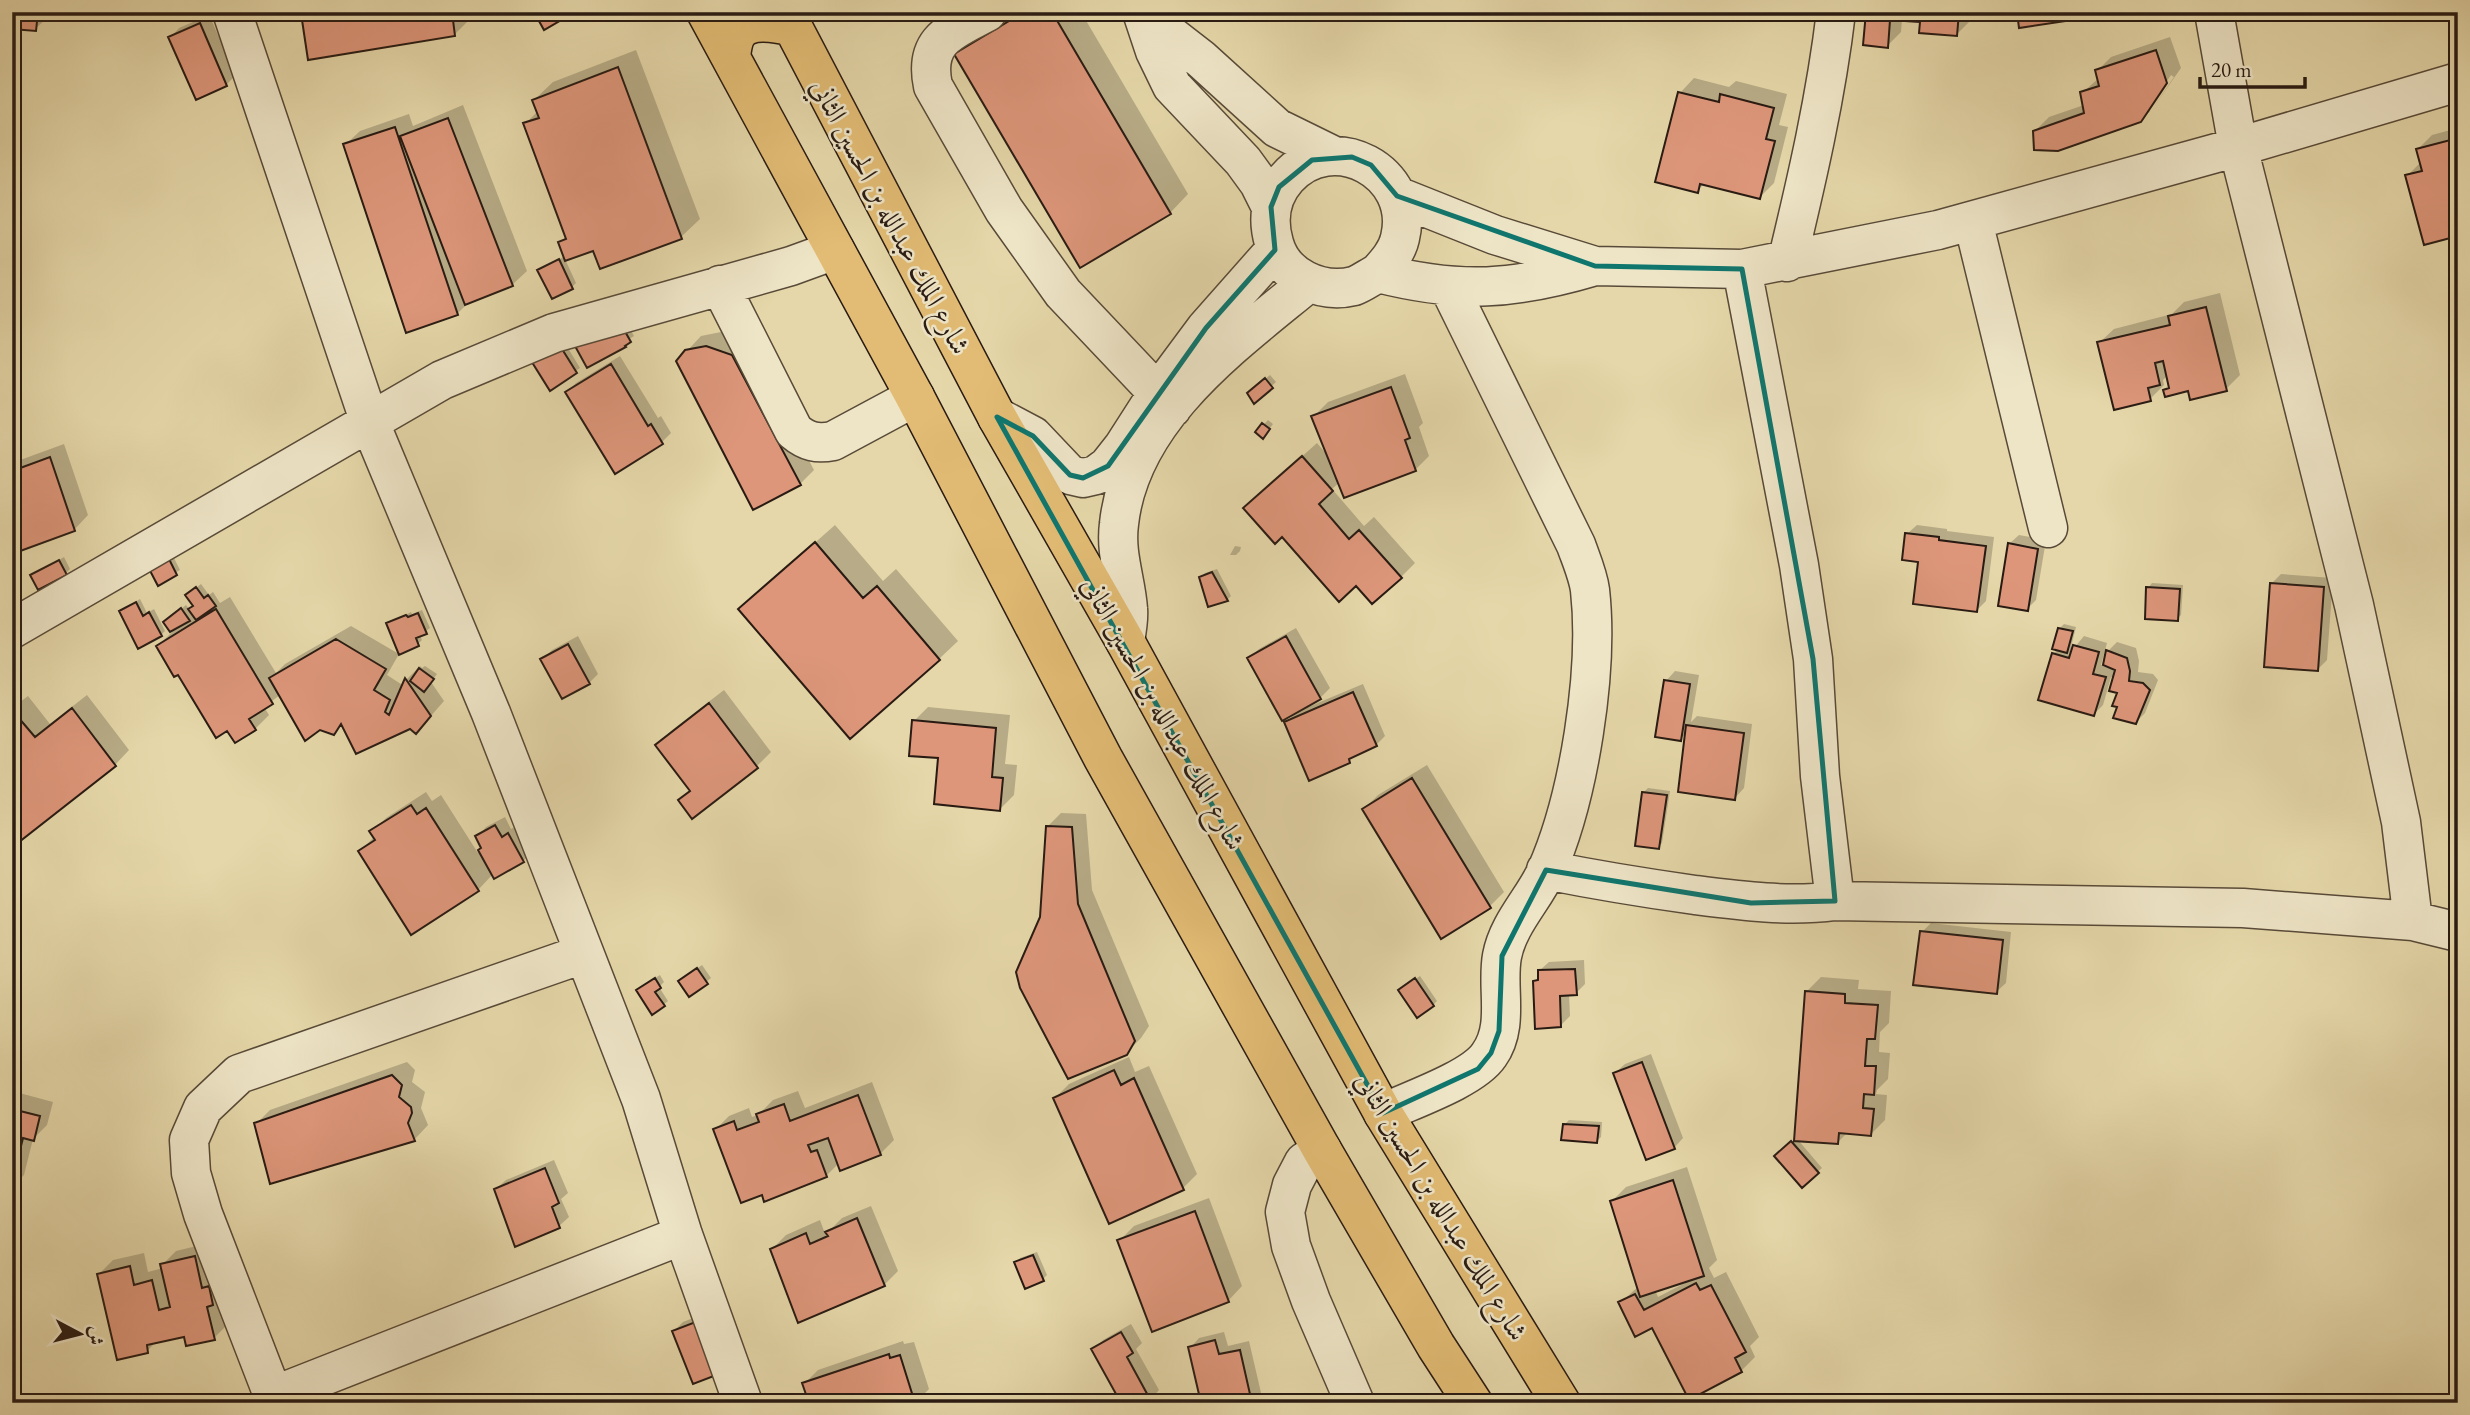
<svg xmlns="http://www.w3.org/2000/svg" width="2470" height="1415" viewBox="0 0 2470 1415" font-family="'EB Garamond',Amiri,serif">
<style>
.shadow{fill:#0003;fill-rule:evenodd}
.building{fill:#dd967a;stroke:#291b13;stroke-width:2}
.lines{fill:none;stroke-linecap:round;stroke-linejoin:round}
.minor-casing{stroke:#584a38;stroke-width:41}
.highway-casing{stroke:#291b13;stroke-width:41}
.minor{stroke:#eee5c7;stroke-width:38}
.highway{stroke:#e2bc74;stroke-width:38}
.marked{fill:none;stroke:#0f766e;stroke-width:5;stroke-linejoin:round}
.labels{text-anchor:middle;stroke-width:5;stroke-linejoin:round;paint-order:stroke}
.street-label{font-size:28px;fill:#291b13;stroke:#eee5c7}
</style>
<rect width="100%" height="100%" fill="#e5d7a9"/>
<filter id="stains"><feTurbulence type="fractalNoise" baseFrequency=".00286" numOctaves="4"/><feColorMatrix values="0 0 0 0 .2 0 0 0 0 .09 0 0 0 0 .02 0 0 0 .5 -.17"/></filter>
<radialGradient id="worn" r=".72"><stop offset=".6" stop-color="#630" stop-opacity="0"/><stop offset="1" stop-color="#630" stop-opacity=".3"/></radialGradient>
<path class="shadow" d="M 12,12 L 46,12 L 45,20 L 35,29 L 13,27 L 12,35 Z
M 312,12 L 468,12 L 469,20 L 455,34 L 304,20 Z
M 1014,12 L 1081,12 L 1188,194 L 1170,213 L 956,54 L 975,35 Z
M 1867,12 L 1971,12 L 1971,20 L 1956,35 L 1922,21 L 1902,19 L 1901,32 L 1887,46 Z
M 209,15 L 236,75 L 226,85 L 170,38 L 179,28 Z
M 2170,37 L 2181,68 L 2153,108 L 2174,77 L 2171,75 L 2146,111 L 2150,111 L 2140,121 L 2035,131 L 2049,117 L 2084,105 L 2082,93 L 2099,78 L 2097,71 L 2111,57 Z
M 636,50 L 700,219 L 681,237 L 594,249 L 565,259 L 576,283 L 572,287 L 539,271 L 565,256 L 560,243 L 567,236 L 525,124 L 538,111 L 534,100 L 553,82 Z
M 1694,78 L 1729,87 L 1736,81 L 1787,94 L 1779,125 L 1788,127 L 1774,183 L 1760,197 L 1705,183 L 1697,191 L 1680,93 Z
M 463,105 L 527,271 L 512,285 L 469,302 L 457,314 L 345,145 L 360,131 L 409,114 L 413,126 Z
M 2458,128 L 2458,234 L 2407,176 L 2421,162 L 2418,149 L 2432,135 Z
M 2220,293 L 2240,375 L 2226,389 L 2165,390 L 2170,385 L 2168,375 L 2163,380 L 2164,385 L 2150,399 L 2099,343 L 2114,329 L 2172,314 L 2184,302 Z
M 628,325 L 634,336 L 587,366 Z
M 721,332 L 746,341 L 814,470 L 800,484 L 687,351 L 701,336 Z
M 562,338 L 580,368 L 550,388 Z
M 620,356 L 658,418 L 661,416 L 671,433 L 662,442 L 615,471 L 567,392 L 576,383 Z
M 1405,374 L 1423,423 L 1419,427 L 1429,456 L 1415,470 L 1340,482 L 1332,489 L 1364,526 L 1374,517 L 1415,563 L 1401,577 L 1357,583 L 1260,494 L 1317,443 L 1329,457 L 1314,416 L 1328,402 Z
M 1270,375 L 1276,382 L 1255,401 L 1253,389 Z
M 1268,420 L 1273,424 L 1267,432 L 1257,432 Z
M 64,444 L 88,515 L 74,530 L 12,552 L 12,463 Z
M 835,525 L 883,581 L 896,569 L 958,641 L 939,659 L 740,609 Z
M 1917,525 L 1947,529 L 1947,531 L 1994,537 L 1986,601 L 1977,610 L 1920,560 L 1907,534 Z
M 2019,535 L 2046,540 L 2036,600 L 2027,609 L 2009,544 Z
M 1235,546 L 1241,547 L 1240,551 L 1236,555 L 1230,555 Z
M 170,550 L 180,570 L 158,583 Z
M 64,557 L 70,569 L 66,573 L 33,576 Z
M 1217,569 L 1231,596 L 1227,600 L 1209,605 L 1201,577 L 1205,573 Z
M 2281,574 L 2333,578 L 2327,660 L 2317,670 L 2272,583 Z
M 2152,583 L 2183,585 L 2181,615 L 2177,619 L 2148,588 Z
M 201,584 L 209,595 L 213,592 L 220,603 L 230,597 L 276,673 L 285,664 L 351,626 L 399,654 L 387,675 L 404,686 L 407,679 L 420,666 L 422,668 L 425,666 L 437,674 L 431,682 L 444,701 L 430,717 L 410,727 L 343,723 L 333,733 L 280,695 L 264,707 L 269,715 L 255,729 L 228,729 L 158,646 L 172,632 L 165,622 L 186,605 L 190,610 L 194,605 L 192,591 Z
M 140,599 L 147,613 L 154,609 L 165,631 L 161,635 L 121,611 Z
M 422,610 L 430,628 L 420,635 L 422,640 L 418,644 L 388,624 L 411,612 L 412,614 Z
M 2064,624 L 2076,627 L 2071,647 L 2074,648 L 2084,636 L 2107,643 L 2101,665 L 2105,666 L 2108,651 L 2117,642 L 2136,648 L 2139,661 L 2138,672 L 2153,674 L 2158,680 L 2145,713 L 2136,722 L 2119,706 L 2119,692 L 2115,678 L 2111,677 L 2103,705 L 2094,714 L 2053,654 L 2058,649 L 2060,628 Z
M 1296,628 L 1330,688 L 1320,698 L 1307,705 L 1308,707 L 1363,684 L 1385,736 L 1376,745 L 1357,753 L 1349,761 L 1286,722 L 1296,713 L 1249,658 L 1259,649 Z
M 578,636 L 598,674 L 589,683 L 543,659 L 552,650 Z
M 1675,671 L 1699,675 L 1691,722 L 1697,716 L 1752,724 L 1744,788 L 1735,798 L 1687,733 L 1680,739 L 1666,681 Z
M 724,690 L 771,752 L 757,766 L 693,817 L 680,800 L 691,789 L 657,745 L 671,731 Z
M 87,695 L 129,750 L 115,765 L 19,839 L 12,831 L 12,708 L 28,696 L 50,724 Z
M 928,707 L 1010,715 L 1005,764 L 1017,765 L 1014,795 L 1000,809 L 940,757 L 914,721 Z
M 1427,765 L 1504,892 L 1490,906 L 1442,936 L 1364,809 L 1378,795 Z
M 1648,788 L 1670,791 L 1662,843 L 1658,847 L 1644,792 Z
M 426,792 L 432,801 L 441,795 L 478,853 L 483,847 L 477,837 L 486,827 L 505,817 L 511,829 L 518,825 L 533,851 L 523,861 L 495,877 L 493,874 L 478,890 L 360,851 L 375,836 L 372,832 L 386,818 Z
M 1061,813 L 1086,814 L 1092,890 L 1149,1026 L 1141,1038 L 1126,1053 L 1041,918 L 1047,827 Z
M 1931,923 L 2011,932 L 2006,983 L 1996,992 L 1922,932 Z
M 1584,960 L 1585,984 L 1576,993 L 1569,994 L 1570,1016 L 1560,1026 L 1535,981 L 1540,976 L 1539,971 L 1549,962 Z
M 702,965 L 711,978 L 690,995 L 685,977 Z
M 660,975 L 664,982 L 659,987 L 668,1001 L 663,1005 L 642,986 Z
M 1420,976 L 1437,1001 L 1433,1005 L 1405,986 Z
M 1821,977 L 1859,980 L 1858,989 L 1891,991 L 1889,1023 L 1880,1032 L 1879,1052 L 1890,1053 L 1888,1079 L 1877,1090 L 1876,1094 L 1887,1095 L 1885,1120 L 1871,1134 L 1848,1132 L 1837,1143 L 1798,1140 L 1822,1168 L 1802,1185 L 1777,1156 L 1796,1138 L 1807,991 Z
M 1651,1054 L 1683,1138 L 1674,1148 L 1615,1073 L 1625,1064 Z
M 1129,1057 L 1135,1072 L 1149,1066 L 1197,1174 L 1183,1188 L 1055,1098 L 1069,1084 Z
M 407,1062 L 415,1070 L 412,1082 L 425,1092 L 421,1108 L 428,1125 L 414,1140 L 256,1124 L 270,1110 Z
M 872,1082 L 894,1140 L 880,1154 L 839,1163 L 826,1176 L 763,1193 L 715,1130 L 729,1116 L 749,1108 L 752,1117 L 758,1115 L 773,1100 L 798,1091 L 805,1108 Z
M 12,1091 L 53,1102 L 47,1125 L 33,1139 L 24,1175 L 12,1187 Z
M 1569,1120 L 1602,1122 L 1601,1137 L 1597,1141 L 1565,1124 Z
M 554,1160 L 568,1193 L 561,1199 L 569,1217 L 559,1226 L 516,1245 L 496,1189 L 506,1180 Z
M 1687,1167 L 1717,1260 L 1709,1268 L 1714,1278 L 1726,1272 L 1759,1337 L 1750,1346 L 1755,1357 L 1741,1371 L 1652,1325 L 1620,1303 L 1639,1286 L 1612,1201 L 1626,1187 ZM 1688,1279 L 1689,1281 L 1658,1297 L 1655,1290 Z
M 1209,1198 L 1242,1286 L 1228,1301 L 1120,1240 L 1134,1226 Z
M 871,1206 L 898,1271 L 884,1285 L 772,1249 L 786,1235 L 820,1220 L 824,1231 L 832,1228 L 842,1218 Z
M 209,1243 L 228,1324 L 214,1338 L 185,1335 L 157,1341 L 147,1351 L 99,1274 L 113,1260 L 144,1253 L 148,1272 L 163,1268 L 162,1265 L 176,1251 Z
M 1037,1252 L 1047,1275 L 1043,1279 L 1016,1263 L 1020,1258 Z
M 716,1309 L 694,1382 L 674,1331 L 683,1322 Z
M 1131,1324 L 1142,1343 L 1136,1349 L 1159,1390 L 1150,1400 L 1093,1350 L 1103,1340 Z
M 1224,1332 L 1228,1346 L 1249,1341 L 1262,1397 L 1257,1403 L 1203,1403 L 1190,1348 L 1199,1338 Z
M 903,1341 L 904,1344 L 914,1342 L 929,1389 L 915,1403 L 804,1384 L 818,1370 Z"/>
<path class="building" d="M 12,12 L 38,12 L 36,31 L 12,29 Z
M 348,12 L 452,12 L 455,36 L 308,60 L 302,20 Z
M 534,12 L 575,12 L 544,30 Z
M 1024,12 L 1052,12 L 1171,214 L 1080,268 L 954,54 Z
M 1866,12 L 1959,12 L 1957,36 L 1919,33 L 1920,22 L 1890,20 L 1888,48 L 1863,45 Z
M 2017,12 L 2112,12 L 2113,14 L 2019,28 Z
M 200,23 L 227,86 L 196,100 L 168,37 Z
M 2156,50 L 2167,83 L 2141,122 L 2058,151 L 2034,150 L 2033,131 L 2084,113 L 2080,92 L 2099,86 L 2095,70 Z
M 618,67 L 682,239 L 600,269 L 593,251 L 565,261 L 558,242 L 566,239 L 523,123 L 539,118 L 532,100 Z
M 1678,92 L 1719,102 L 1720,94 L 1774,108 L 1766,139 L 1775,141 L 1760,199 L 1700,184 L 1698,193 L 1655,182 Z
M 448,118 L 513,286 L 465,305 L 400,136 Z
M 395,127 L 458,315 L 406,333 L 343,144 Z
M 2458,138 L 2458,236 L 2424,245 L 2405,175 L 2422,171 L 2416,149 Z
M 559,259 L 573,289 L 552,299 L 537,270 Z
M 2206,307 L 2227,391 L 2190,400 L 2188,391 L 2165,397 L 2163,390 L 2169,388 L 2163,361 L 2155,363 L 2160,385 L 2148,388 L 2151,401 L 2114,410 L 2097,342 L 2170,325 L 2168,316 Z
M 623,328 L 631,342 L 625,346 L 626,347 L 587,368 L 575,346 Z
M 557,341 L 577,373 L 550,391 L 530,359 Z
M 706,346 L 732,355 L 801,485 L 753,510 L 676,361 L 685,350 Z
M 611,364 L 648,426 L 651,424 L 663,444 L 615,474 L 565,392 Z
M 1265,378 L 1273,388 L 1254,404 L 1247,393 Z
M 1391,387 L 1410,438 L 1405,440 L 1416,471 L 1344,498 L 1311,416 Z
M 1262,423 L 1270,429 L 1263,439 L 1255,432 Z
M 1302,456 L 1333,491 L 1319,504 L 1349,539 L 1359,530 L 1402,578 L 1372,604 L 1356,586 L 1339,602 L 1282,537 L 1275,544 L 1243,508 Z
M 50,457 L 75,531 L 12,554 L 12,471 Z
M 1905,533 L 1939,537 L 1939,540 L 1986,546 L 1977,612 L 1913,604 L 1918,562 L 1902,560 Z
M 815,542 L 863,598 L 877,586 L 940,660 L 850,739 L 738,609 Z
M 2008,543 L 2038,549 L 2028,611 L 1998,606 Z
M 166,553 L 177,575 L 158,586 L 146,563 Z
M 59,560 L 67,575 L 38,590 L 30,575 Z
M 1212,572 L 1228,601 L 1208,607 L 1199,577 Z
M 2270,583 L 2324,587 L 2318,671 L 2264,667 Z
M 196,587 L 204,598 L 208,595 L 216,606 L 196,620 L 188,609 L 193,606 L 185,595 Z
M 2146,587 L 2180,589 L 2178,621 L 2145,619 Z
M 136,602 L 143,616 L 149,612 L 162,636 L 138,649 L 119,611 Z
M 181,608 L 190,621 L 170,632 L 163,622 Z
M 216,609 L 273,704 L 249,719 L 256,730 L 235,743 L 227,731 L 216,738 L 178,675 L 174,677 L 156,646 Z
M 418,613 L 427,634 L 416,638 L 419,646 L 399,655 L 386,623 L 406,615 L 408,617 Z
M 2058,628 L 2073,631 L 2067,653 L 2052,649 Z
M 1286,636 L 1321,699 L 1282,721 L 1247,658 Z
M 336,639 L 386,669 L 374,690 L 390,700 L 385,712 L 389,715 L 405,678 L 431,716 L 416,734 L 410,729 L 356,754 L 341,724 L 334,735 L 320,730 L 305,741 L 269,678 Z
M 568,644 L 590,684 L 562,699 L 540,659 Z
M 2073,645 L 2099,652 L 2093,674 L 2106,677 L 2094,716 L 2038,700 L 2052,653 L 2069,658 Z
M 2106,650 L 2127,658 L 2130,671 L 2129,681 L 2143,683 L 2150,690 L 2136,724 L 2113,718 L 2117,707 L 2112,706 L 2117,693 L 2109,691 L 2115,670 L 2103,665 Z
M 419,668 L 434,679 L 424,692 L 410,681 Z
M 1664,680 L 1690,684 L 1681,741 L 1655,737 Z
M 1353,692 L 1377,746 L 1349,759 L 1350,763 L 1309,781 L 1284,722 Z
M 709,703 L 758,768 L 692,819 L 678,800 L 690,791 L 655,745 Z
M 72,708 L 116,766 L 19,842 L 12,833 L 12,710 L 35,737 Z
M 912,720 L 996,728 L 992,777 L 1003,778 L 1000,811 L 934,804 L 938,758 L 909,756 Z
M 1686,725 L 1744,733 L 1735,800 L 1678,792 Z
M 1412,778 L 1491,908 L 1441,939 L 1362,809 Z
M 1642,792 L 1667,795 L 1659,849 L 1635,846 Z
M 411,805 L 417,814 L 426,808 L 479,891 L 411,935 L 358,851 L 375,840 L 369,831 Z
M 495,825 L 502,837 L 508,833 L 524,862 L 494,879 L 478,850 L 481,848 L 475,836 Z
M 1046,826 L 1072,827 L 1078,904 L 1135,1041 L 1127,1055 L 1068,1079 L 1020,988 L 1016,972 L 1040,917 Z
M 1920,931 L 2003,940 L 1997,994 L 1913,985 Z
M 697,968 L 708,984 L 689,997 L 678,981 Z
M 1575,969 L 1577,995 L 1560,996 L 1561,1027 L 1535,1029 L 1533,981 L 1538,980 L 1538,970 Z
M 655,978 L 661,988 L 655,992 L 665,1006 L 652,1015 L 636,990 Z
M 1415,978 L 1434,1006 L 1417,1018 L 1398,990 Z
M 1805,991 L 1845,994 L 1845,1003 L 1878,1005 L 1875,1039 L 1867,1039 L 1865,1066 L 1876,1066 L 1874,1095 L 1864,1094 L 1863,1108 L 1874,1109 L 1871,1136 L 1839,1133 L 1838,1144 L 1794,1141 Z
M 1642,1062 L 1675,1149 L 1646,1160 L 1613,1073 Z
M 1114,1070 L 1121,1085 L 1134,1078 L 1184,1190 L 1109,1224 L 1053,1098 Z
M 392,1075 L 402,1085 L 399,1097 L 411,1107 L 412,1113 L 408,1123 L 415,1141 L 270,1184 L 254,1123 Z
M 858,1095 L 881,1155 L 840,1171 L 828,1138 L 808,1145 L 811,1152 L 817,1150 L 827,1177 L 764,1202 L 762,1195 L 741,1203 L 713,1129 L 734,1121 L 737,1130 L 759,1122 L 756,1114 L 784,1104 L 790,1121 Z
M 12,1109 L 40,1116 L 34,1141 L 23,1138 L 12,1182 Z
M 1563,1124 L 1599,1126 L 1597,1143 L 1561,1140 Z
M 1791,1141 L 1819,1173 L 1802,1188 L 1774,1156 Z
M 545,1168 L 559,1203 L 552,1207 L 560,1228 L 515,1247 L 494,1189 Z
M 1673,1180 L 1704,1276 L 1640,1297 L 1610,1201 Z
M 1195,1211 L 1229,1302 L 1152,1332 L 1117,1240 Z
M 857,1218 L 885,1286 L 798,1323 L 770,1249 L 806,1233 L 810,1244 L 828,1236 L 825,1232 Z
M 1033,1255 L 1044,1281 L 1025,1289 L 1014,1262 Z
M 195,1256 L 202,1288 L 209,1286 L 213,1305 L 207,1307 L 215,1340 L 186,1346 L 184,1337 L 147,1345 L 148,1353 L 117,1360 L 97,1274 L 130,1266 L 134,1285 L 152,1280 L 159,1310 L 170,1307 L 160,1264 Z
M 1696,1283 L 1700,1290 L 1711,1285 L 1746,1352 L 1735,1358 L 1742,1372 L 1689,1400 L 1652,1328 L 1635,1337 L 1618,1302 L 1635,1294 L 1644,1310 Z
M 706,1318 L 727,1371 L 693,1384 L 672,1331 Z
M 1121,1332 L 1133,1353 L 1127,1357 L 1151,1401 L 1148,1403 L 1121,1403 L 1091,1349 Z
M 1215,1340 L 1219,1354 L 1240,1350 L 1252,1403 L 1201,1403 L 1188,1347 Z
M 889,1354 L 890,1358 L 900,1355 L 915,1403 L 809,1403 L 802,1383 Z"/>
<g class="lines">
<defs>
<path id="minor" d="M 232,12 L 370,423 L 491,713 L 641,1099 L 683,1235 L 743,1403
M 987,12 C 952,31 923,39 933,86 L 1004,210 L 1063,293 L 1172,408
M 1142,12 L 1155,51 L 1172,86 L 1243,161 L 1259,183 L 1271,207
M 2214,12 L 2238,147 L 2354,605 L 2401,822 L 2413,921
M 1143,14 L 1201,59 L 1277,128 L 1332,155
M 1397,196 L 1495,235 L 1595,266 L 1742,269 L 1938,230 L 2238,147 L 2458,82
M 1973,221 L 2048,528
M 1787,262 C 1807,179 1826,97 1836,12
M 1742,269 L 1799,565 L 1813,659 L 1820,776 L 1835,901
M 1378,273 C 1387,263 1397,252 1400,238 C 1416,172 1332,127 1287,178 C 1270,197 1267,219 1274,243 C 1283,277 1321,294 1354,286 C 1362,283 1370,277 1378,273 C 1461,294 1514,290 1595,266
M 720,285 L 794,431 C 807,442 817,444 833,441 L 915,397
M 997,417 L 1033,436 L 1070,475 L 1083,478 L 1096,475 L 1108,466 L 1123,447 L 1157,394 L 1206,328 L 1275,250
M 12,629 L 442,380 L 554,333 L 791,266 L 835,250
M 1125,641 C 1127,630 1129,619 1128,609 C 1126,580 1115,554 1119,524 C 1130,418 1233,345 1308,283
M 1546,870 C 1596,880 1645,888 1695,895 C 1742,901 1788,907 1835,901 L 2243,908 L 2413,921 L 2458,932
M 1383,1113 C 1411,1100 1473,1079 1489,1055 C 1510,1026 1496,988 1502,956 C 1508,924 1533,900 1546,872 C 1579,798 1599,671 1590,590 C 1588,575 1581,559 1576,545 L 1449,287
M 1322,1150 L 1304,1162 L 1292,1185 L 1285,1212 L 1291,1246 L 1311,1301 L 1355,1403
M 273,1396 L 683,1235
M 276,1403 L 203,1214 L 191,1173 L 189,1140 L 203,1108 L 239,1074 L 583,954"/>
<path id="highway" d="M 706,12 L 915,397 L 1103,758 L 1322,1150 L 1436,1346 L 1473,1403
M 785,12 L 997,417 L 1125,641 L 1383,1113 L 1561,1403
M 731,56 C 732,49 733,40 737,34 C 747,17 777,23 792,27"/>
</defs>
<use href="#minor" class="minor-casing"/>
<use href="#highway" class="highway-casing"/>
<use href="#minor" class="minor"/>
<use href="#highway" class="highway"/>
</g>
<path class="marked" d="M 1352,157 L 1371,165 L 1397,196 L 1595,266 L 1742,269 L 1813,659 L 1835,901 L 1751,903 L 1546,870 L 1502,956 L 1499,1031 L 1491,1053 L 1478,1069 L 1383,1113 L 997,417 L 1033,436 L 1070,475 L 1083,478 L 1108,466 L 1206,328 L 1275,250 L 1271,207 L 1279,187 L 1312,160 Z"/>
<g class="labels">
<g class="street-label">
<text transform="translate(891 216) rotate(62)" y="10">شارع الملك عبدالله بن الحسين الثاني</text>
<text transform="translate(1164 713) rotate(61)" y="10">شارع الملك عبدالله بن الحسين الثاني</text>
<text transform="translate(1442 1206) rotate(59)" y="10">شارع الملك عبدالله بن الحسين الثاني</text>
</g>
</g>
<rect width="2470" height="1415" fill="none" stroke="#e5d7a9" stroke-width="42"/>
<rect x="14" y="14" width="2442" height="1387" fill="none" stroke="#291b13" stroke-width="3.5"/>
<rect x="21" y="21" width="2428" height="1373" fill="none" stroke="#291b13" stroke-width="2"/>
<g transform="translate(80 1334) rotate(97)" stroke="#eee5c7" stroke-width="5" paint-order="stroke">
<path d="M0-5L12 26L0 18L-12 26Z" fill="#291b13"/>
<text y="-10" font-size="19" font-weight="bold" text-anchor="middle" fill="#291b13">ش</text>
</g>
<path d="M2200 77v10h105v-10" fill="none" stroke="#291b13" stroke-width="3.5"/>
<text x="2211" y="77" font-size="21" fill="#291b13" stroke="#eee5c7" stroke-width="5" paint-order="stroke">20 m</text>
<rect width="100%" height="100%" filter="url(#stains)"/>
<rect width="100%" height="100%" fill="url(#worn)"/>
</svg>
